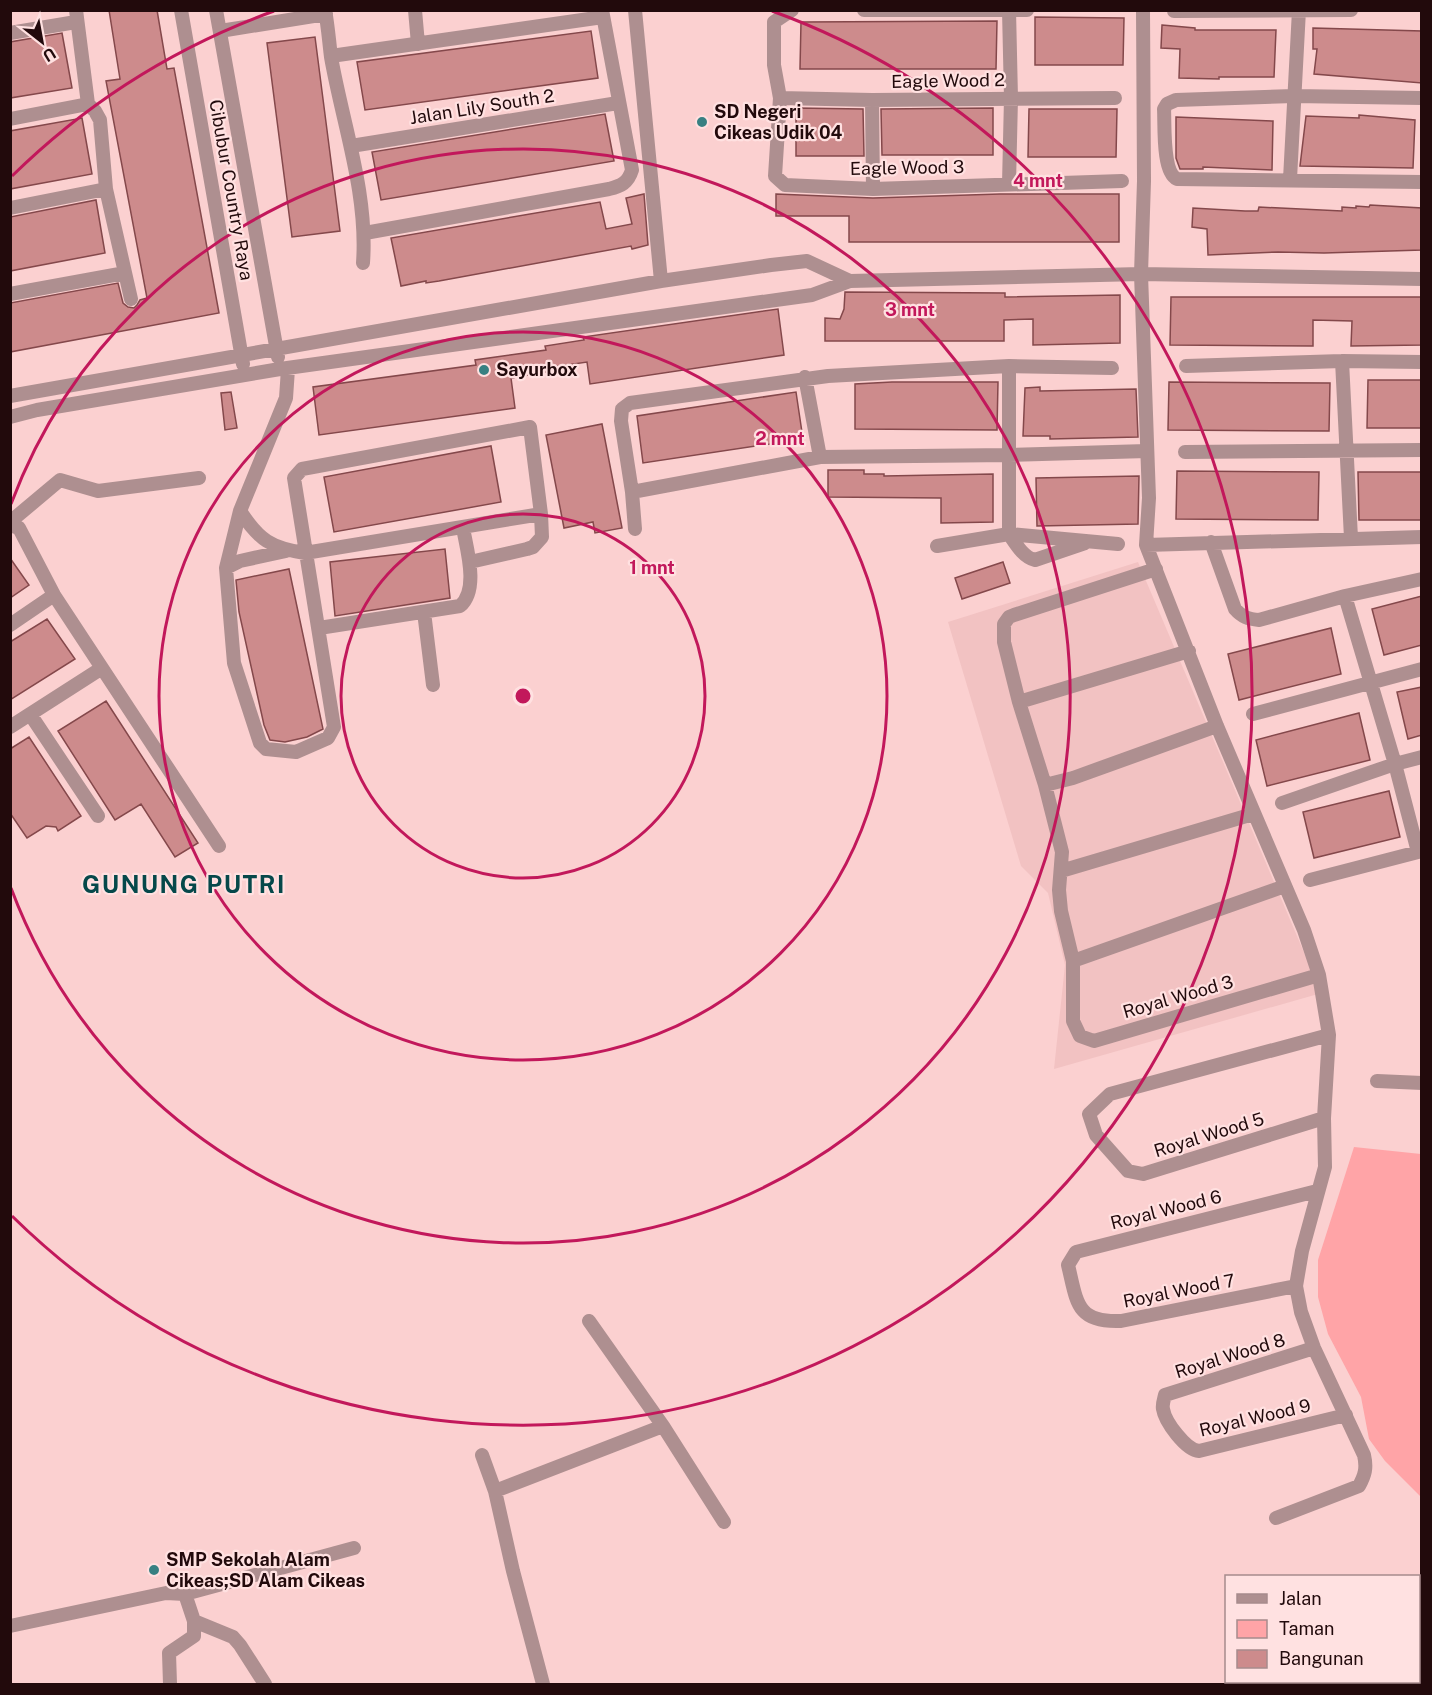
<svg xmlns="http://www.w3.org/2000/svg" width="1432" height="1695" viewBox="0 0 1432 1695" font-family="'Public Sans',sans-serif">
<style>
.built{fill:#f2c2c2}
.green{fill:#ffa4a7}
.building{fill:#cd8b8c;stroke:#84484b;stroke-width:1.5}
.lines{fill:none;stroke-linecap:round;stroke-linejoin:round}
.minor{stroke:#ae8f90;stroke-width:14}
.ring{fill:none;stroke:#c2185b;stroke-width:3}
.poi-dot{fill:#388082;stroke:#ffe1e1;stroke-width:2}
.labels{text-anchor:middle;stroke-width:4.5;stroke-linejoin:round;paint-order:stroke}
.street-label{font-size:18px;fill:#220a0c;stroke:#ffe1e1}
.poi-label{font-size:18px;font-weight:bold;fill:#220a0c;stroke:#ffe1e1;text-anchor:start}
.district-label{font-size:24px;font-weight:bold;letter-spacing:1.5px;fill:#06484a;stroke:#ffe1e1}
.centre{fill:#c2185b;stroke:#ffe1e1;stroke-width:3}
.ring-label{font-size:18px;text-anchor:middle;font-weight:bold;fill:#c2185b;stroke:#ffe1e1;stroke-width:4.5;stroke-linejoin:round;paint-order:stroke}
</style>
<rect width="100%" height="100%" fill="#fbd0d0"/>
<path class="built" d="M 1138,562 L 1314,976 L 1318,994 L 1054,1069 L 1065,965 L 1048,893 L 1021,866 L 948,622 Z"/>
<path class="green" d="M 1354,1147 L 1421,1154 L 1421,1497 L 1385,1461 L 1369,1439 L 1361,1397 L 1328,1334 L 1318,1297 L 1318,1260 Z"/>
<path class="building" d="M 109,10 L 157,10 L 167,69 L 174,68 L 219,313 L 10,352 L 10,303 L 118,283 L 123,303 L 128,307 L 134,308 L 137,305 L 140,300 L 147,298 L 106,81 L 120,79 Z
M 1035,17 L 1124,18 L 1123,65 L 1035,65 Z
M 997,21 L 996,69 L 800,69 L 801,22 Z
M 1162,25 L 1195,28 L 1195,30 L 1276,30 L 1274,77 L 1219,77 L 1219,79 L 1179,78 L 1180,49 L 1161,48 Z
M 1313,28 L 1422,31 L 1422,83 L 1314,74 L 1317,49 L 1313,49 Z
M 591,31 L 598,78 L 365,110 L 357,62 Z
M 62,33 L 72,88 L 10,98 L 10,42 Z
M 315,37 L 340,231 L 292,237 L 267,43 Z
M 796,108 L 863,109 L 864,156 L 796,156 Z
M 993,108 L 993,155 L 882,155 L 881,109 Z
M 1029,109 L 1117,109 L 1116,157 L 1028,157 Z
M 605,114 L 614,161 L 381,200 L 372,152 Z
M 1359,115 L 1415,120 L 1413,168 L 1300,166 L 1306,116 L 1359,118 Z
M 1176,117 L 1273,121 L 1272,170 L 1203,167 L 1203,169 L 1180,169 L 1176,158 Z
M 82,118 L 92,174 L 10,189 L 10,131 Z
M 644,194 L 648,245 L 632,249 L 631,246 L 439,281 L 426,283 L 426,281 L 401,286 L 391,238 L 600,202 L 606,229 L 632,224 L 626,198 Z
M 776,194 L 873,198 L 1000,194 L 1119,194 L 1119,242 L 849,242 L 849,216 L 776,216 Z
M 96,200 L 105,253 L 10,271 L 10,217 Z
M 1370,205 L 1422,208 L 1422,250 L 1324,253 L 1278,252 L 1208,255 L 1207,229 L 1192,227 L 1193,208 L 1245,211 L 1258,211 L 1259,207 L 1342,211 L 1342,207 L 1356,208 L 1356,206 L 1369,207 Z
M 845,292 L 1005,293 L 1005,297 L 1120,295 L 1120,343 L 1033,345 L 1033,319 L 1004,320 L 1004,341 L 825,341 L 825,318 L 840,319 L 844,309 Z
M 1171,297 L 1422,297 L 1422,345 L 1351,346 L 1352,321 L 1313,320 L 1313,346 L 1170,345 Z
M 778,309 L 784,355 L 590,384 L 587,362 L 546,368 L 546,372 L 511,378 L 515,408 L 319,435 L 313,387 L 476,365 L 475,360 L 546,350 L 545,346 L 584,340 L 583,337 Z
M 1368,380 L 1422,380 L 1422,428 L 1367,428 Z
M 892,382 L 998,382 L 997,430 L 855,429 L 855,384 Z
M 1169,382 L 1330,383 L 1329,431 L 1168,430 Z
M 1040,387 L 1040,391 L 1136,389 L 1138,437 L 1050,439 L 1050,436 L 1023,436 L 1025,388 Z
M 231,392 L 237,428 L 225,430 L 221,393 Z
M 796,392 L 803,439 L 643,463 L 637,416 Z
M 602,424 L 622,528 L 595,533 L 593,522 L 564,528 L 546,435 Z
M 491,446 L 501,502 L 334,532 L 324,477 Z
M 828,470 L 864,470 L 864,474 L 884,474 L 884,476 L 993,474 L 993,522 L 941,523 L 941,498 L 828,497 Z
M 1177,471 L 1319,472 L 1318,520 L 1176,519 Z
M 1358,472 L 1422,472 L 1422,520 L 1359,520 Z
M 1139,476 L 1138,524 L 1037,526 L 1036,478 Z
M 445,549 L 450,598 L 335,616 L 330,562 Z
M 10,558 L 29,585 L 10,598 Z
M 1003,562 L 1010,583 L 962,599 L 955,578 Z
M 289,569 L 323,729 L 307,737 L 285,742 L 270,740 L 264,725 L 239,612 L 236,580 Z
M 1422,596 L 1422,645 L 1384,655 L 1372,609 Z
M 47,619 L 75,659 L 10,700 L 10,642 Z
M 1331,628 L 1341,674 L 1239,700 L 1228,654 Z
M 1422,687 L 1422,735 L 1408,739 L 1397,692 Z
M 106,701 L 198,843 L 175,857 L 141,804 L 115,820 L 58,731 Z
M 1359,713 L 1370,760 L 1267,786 L 1256,740 Z
M 29,737 L 81,816 L 58,831 L 56,827 L 46,826 L 27,838 L 10,813 L 10,749 Z
M 1389,791 L 1400,837 L 1314,858 L 1303,812 Z"/>
<g class="lines">
<path class="minor" d="M 76,10 L 88,104 L 95,111 L 100,120 L 106,189 L 131,299
M 181,10 L 243,364
M 216,10 L 278,357
M 325,10 C 328,26 329,41 331,57 C 343,125 368,193 363,263
M 415,10 L 418,44
M 635,10 L 661,281
M 792,10 L 774,22 L 774,65 L 780,98 L 775,176 L 785,185 L 873,189 L 1122,181
M 864,10 L 1027,10
M 1143,10 L 1144,181 L 1141,274 L 1149,498 L 1146,545 L 1422,537
M 1174,11 L 1351,10
M 220,31 L 326,14
M 10,33 L 76,22
M 331,56 L 603,17
M 780,98 L 872,100 L 1115,98
M 1422,98 L 1294,96 L 1176,100 L 1167,104 L 1164,109 C 1165,125 1162,172 1177,179 L 1422,182
M 872,100 L 873,189
M 10,119 L 88,104
M 351,146 L 618,103
M 1290,179 L 1299,10
M 1009,184 L 1011,98 L 1009,10
M 10,208 L 106,189
M 365,233 L 609,189 C 621,186 628,183 632,170 L 602,10
M 10,294 L 125,273
M 1342,361 L 1351,538
M 1186,366 L 1342,361 L 1422,362
M 288,369 L 286,398 L 240,511 L 226,568 L 234,663 L 260,743 L 266,749 L 296,752 L 328,738 L 334,727 L 294,478 L 302,469 L 530,427 L 541,514 L 542,537 L 533,547 L 527,549 L 470,562
M 805,377 L 820,457
M 10,396 L 661,281 L 771,265 L 807,261 L 850,281
M 10,417 L 37,410 L 280,369 L 812,295 L 850,281 L 1141,274 L 1422,279
M 1185,452 L 1422,450
M 632,492 L 820,457 L 1010,455 L 1147,451
M 240,511 C 259,540 271,548 305,553 L 541,514
M 10,522 L 60,480 L 98,491 L 199,478
M 10,525 L 19,528 L 54,595 L 219,846
M 635,529 L 632,492 L 621,421 L 622,409 L 630,403 L 828,376 L 1009,366 L 1112,368
M 1009,534 L 1118,544
M 1009,534 C 1016,544 1023,557 1035,560 L 1085,543
M 1211,542 L 1235,609 C 1242,617 1248,619 1259,620 L 1345,596 L 1422,579
M 1146,545 L 1217,726 L 1304,930 L 1319,975 L 1329,1035 L 1324,1118 L 1325,1167 L 1302,1251 L 1296,1286 L 1301,1312 L 1314,1348 L 1364,1455 C 1367,1468 1365,1475 1359,1486 L 1276,1518
M 937,546 L 1009,534 L 1009,366
M 226,568 L 240,561 L 286,551
M 1345,596 L 1395,764 L 1418,852
M 424,612 L 433,685
M 10,625 L 54,595
M 319,628 L 460,606 C 479,590 467,550 463,528
M 1019,702 L 1189,651
M 30,714 L 98,816
M 1253,714 L 1422,669
M 1217,726 L 1073,778 L 1045,785 L 1062,852 L 1059,890 L 1061,911 L 1073,961 L 1073,1021 L 1080,1036 L 1094,1041 L 1319,975
M 10,727 L 102,668
M 1045,785 L 1019,702 L 1004,642 L 1004,624 L 1009,617 L 1014,615 L 1156,569
M 1282,803 L 1395,764 L 1422,757
M 1061,871 L 1253,814
M 1310,880 L 1422,851
M 1073,961 L 1285,886
M 1377,1081 L 1422,1083
M 1324,1118 L 1143,1174 L 1128,1171 L 1096,1135 L 1089,1114 L 1110,1094 L 1329,1035
M 1296,1286 L 1121,1321 C 1076,1323 1077,1302 1068,1265 L 1076,1252 L 1317,1191
M 589,1321 L 663,1426
M 1314,1348 L 1165,1395 C 1164,1399 1162,1405 1163,1409 C 1165,1422 1186,1450 1199,1451 L 1346,1415
M 482,1455 L 495,1491 L 513,1571 L 543,1684
M 495,1491 L 663,1426 L 724,1522
M 185,1594 L 354,1548
M 194,1621 L 233,1637 L 240,1645 L 265,1684
M 10,1626 L 166,1593 L 185,1594 L 194,1621 L 194,1636 L 169,1653 L 170,1684"/>
</g>
<g class="ring">
<circle cx="523" cy="696" r="182"/>
<circle cx="523" cy="696" r="364"/>
<path d="M11 504A547 547 0 1 1 11 888"/>
<path d="M12 176A729 729 0 0 1 274 11M772 11A729 729 0 1 1 12 1216"/>
</g>
<g class="poi-dot">
<circle cx="702" cy="122" r="6"/>
<circle cx="484" cy="370" r="6"/>
<circle cx="154" cy="1570" r="6"/>
</g>
<g class="labels">
<g class="street-label">
<text transform="translate(948 81) rotate(-1)" y="6">Eagle Wood 2</text>
<text transform="translate(482 107) rotate(-9)" y="6">Jalan Lily South 2</text>
<text transform="translate(907 168) rotate(-1)" y="6">Eagle Wood 3</text>
<text transform="translate(231 190) rotate(80)" y="6">Cibubur Country Raya</text>
<text transform="translate(1178 997) rotate(-16)" y="6">Royal Wood 3</text>
<text transform="translate(1209 1135) rotate(-17)" y="6">Royal Wood 5</text>
<text transform="translate(1166 1210) rotate(-14)" y="6">Royal Wood 6</text>
<text transform="translate(1179 1291) rotate(-11)" y="6">Royal Wood 7</text>
<text transform="translate(1230 1356) rotate(-17)" y="6">Royal Wood 8</text>
<text transform="translate(1255 1418) rotate(-13)" y="6">Royal Wood 9</text>
</g>
<g class="poi-label">
<text x="714" y="118">SD Negeri<tspan x="714" dy="21">Cikeas Udik 04</tspan></text>
<text x="496" y="376">Sayurbox</text>
<text x="166" y="1566">SMP Sekolah Alam<tspan x="166" dy="21">Cikeas;SD Alam Cikeas</tspan></text>
</g>
<g class="district-label">
<text x="184" y="893">GUNUNG PUTRI</text>
</g>
</g>
<circle cx="523" cy="696" r="9" class="centre"/>
<g class="ring-label">
<text x="1038" y="187">4 mnt</text>
<text x="910" y="316">3 mnt</text>
<text x="780" y="445">2 mnt</text>
<text x="652" y="574">1 mnt</text>
</g>
<rect width="1432" height="1695" fill="none" stroke="#220a0c" stroke-width="24"/>
<rect x="1225" y="1575" width="195" height="108" fill="#ffe1e1" stroke="#a78b8c" stroke-width="1.5"/>
<rect x="1237" y="1594" width="30" height="9" fill="#ae8f90" stroke="#a78b8c" stroke-width="1.5"/>
<text x="1279" y="1605" font-size="18" fill="#220a0c">Jalan</text>
<rect x="1237" y="1620" width="30" height="18" fill="#ffa4a7" stroke="#a78b8c" stroke-width="1.5"/>
<text x="1279" y="1635" font-size="18" fill="#220a0c">Taman</text>
<rect x="1237" y="1650" width="30" height="18" fill="#cd8b8c" stroke="#a78b8c" stroke-width="1.5"/>
<text x="1279" y="1665" font-size="18" fill="#220a0c">Bangunan</text>
<g transform="translate(42 42) rotate(149)" stroke="#ffe1e1" stroke-width="4.5" paint-order="stroke">
<path d="M0-4.5L10 22L0 15L-10 22Z" fill="#220a0c"/>
<text y="-9" font-size="16" font-weight="bold" text-anchor="middle" fill="#220a0c">U</text>
</g>
</svg>
